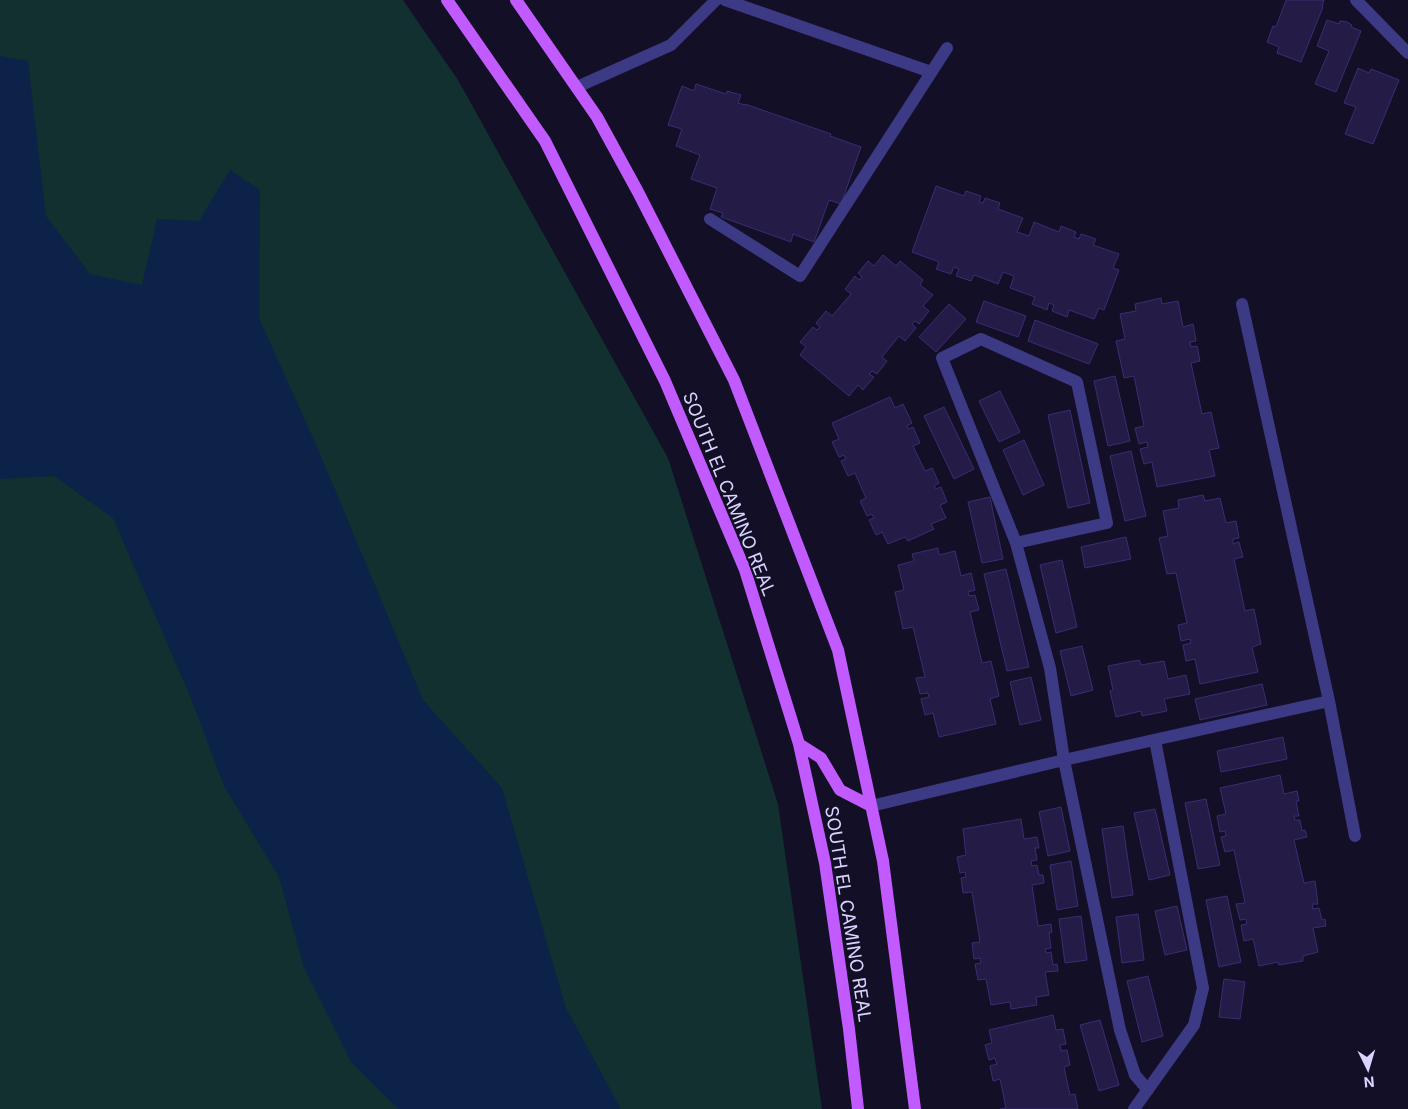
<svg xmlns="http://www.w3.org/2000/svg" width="1408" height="1109" viewBox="0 0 1408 1109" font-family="Inter,sans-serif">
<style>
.green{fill:#12302f}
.water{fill:#0c2248}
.building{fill:#241b47;stroke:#3b2d73}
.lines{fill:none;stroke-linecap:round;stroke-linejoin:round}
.service{stroke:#3d3a85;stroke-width:12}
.primary{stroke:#c25bff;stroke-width:12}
.labels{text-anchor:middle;stroke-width:4.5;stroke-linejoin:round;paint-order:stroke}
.street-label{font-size:18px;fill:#d9d4ff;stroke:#130f26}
</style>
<rect width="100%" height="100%" fill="#130f26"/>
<path class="green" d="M 0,0 L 403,0 L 458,80 L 668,458 L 778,804 L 822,1109 L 0,1109 Z"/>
<path class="water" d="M 0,56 L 28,61 L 46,216 L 90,274 L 142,285 L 157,219 L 199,221 L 230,170 L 260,190 L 259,318 L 318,449 L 423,700 L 502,788 L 566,1008 L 621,1109 L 398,1109 L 351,1062 L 304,968 L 279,877 L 224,786 L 190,696 L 113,518 L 54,476 L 0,479 Z"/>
<path class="building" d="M 1286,0 L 1324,0 L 1322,6 L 1323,7 L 1301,62 L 1277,53 L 1279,47 L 1267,42 L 1273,26 L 1276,27 Z
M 1327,20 L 1339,24 L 1340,21 L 1347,22 L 1352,25 L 1351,27 L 1361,31 L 1336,92 L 1315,84 L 1329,51 L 1317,46 Z
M 1358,68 L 1369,73 L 1371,69 L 1399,80 L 1373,144 L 1345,134 L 1356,107 L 1344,103 Z
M 696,84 L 726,94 L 727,91 L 741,95 L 738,103 L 745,105 L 745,104 L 831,134 L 830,136 L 861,147 L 841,204 L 829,200 L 814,242 L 793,234 L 791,242 L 721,217 L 723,213 L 710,209 L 717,188 L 691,179 L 700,155 L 676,146 L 682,129 L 668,125 L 682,86 L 694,91 Z
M 936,186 L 964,196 L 966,191 L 981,196 L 979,202 L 983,203 L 985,198 L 1000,203 L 998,209 L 1023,218 L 1017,232 L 1029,236 L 1034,222 L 1059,232 L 1061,226 L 1076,232 L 1074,237 L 1079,239 L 1081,234 L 1096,239 L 1093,245 L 1119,254 L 1113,268 L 1119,270 L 1104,310 L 1099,308 L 1094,319 L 1069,310 L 1067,317 L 1052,311 L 1054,305 L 1049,303 L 1047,310 L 1032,304 L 1035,297 L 1010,288 L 1014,276 L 1003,272 L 998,284 L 974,275 L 971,281 L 956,276 L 959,269 L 954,267 L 951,274 L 936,269 L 939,262 L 912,252 Z
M 883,255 L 896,266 L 900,261 L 923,280 L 920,285 L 933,295 L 923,306 L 929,311 L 919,324 L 915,321 L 912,324 L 916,328 L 905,341 L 899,336 L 882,357 L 887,361 L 877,374 L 872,371 L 869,374 L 874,377 L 863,390 L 858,385 L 849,396 L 800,355 L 806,347 L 800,342 L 813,327 L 817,330 L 820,327 L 816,323 L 826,311 L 832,316 L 851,294 L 845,289 L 855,276 L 859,280 L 862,277 L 858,273 L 868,261 L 874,266 Z
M 1161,298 L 1162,304 L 1178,301 L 1183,327 L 1193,324 L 1196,341 L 1190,342 L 1191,347 L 1197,346 L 1200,361 L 1191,363 L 1202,414 L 1211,412 L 1219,448 L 1209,450 L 1215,476 L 1157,487 L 1152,462 L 1144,464 L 1140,449 L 1148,447 L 1147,442 L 1139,444 L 1135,428 L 1144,426 L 1134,376 L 1124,378 L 1116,341 L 1125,339 L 1120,314 L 1136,311 L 1135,304 Z
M 984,301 L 1026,316 L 1018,337 L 976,322 Z
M 949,304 L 966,319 L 936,352 L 919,337 Z
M 1035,320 L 1098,344 L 1089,364 L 1028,341 Z
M 1115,376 L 1130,441 L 1108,446 L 1094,381 Z
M 1000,391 L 1020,432 L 999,442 L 979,401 Z
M 890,397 L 895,408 L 903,404 L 912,423 L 907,426 L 908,429 L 913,427 L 920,443 L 913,446 L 925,471 L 932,468 L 939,483 L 934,486 L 936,489 L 941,487 L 947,502 L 940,505 L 946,518 L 931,524 L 934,529 L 908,541 L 905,537 L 888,544 L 882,532 L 876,535 L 869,520 L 874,518 L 872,514 L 867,516 L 860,501 L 866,498 L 855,473 L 848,476 L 841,461 L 846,459 L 844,455 L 839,457 L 832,442 L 839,439 L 832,423 Z
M 944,407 L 974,469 L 954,479 L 924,416 Z
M 1070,410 L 1090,503 L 1068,508 L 1048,415 Z
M 1024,440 L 1044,485 L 1023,495 L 1003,450 Z
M 1131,451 L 1146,516 L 1125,521 L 1110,456 Z
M 1203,495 L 1205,501 L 1220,498 L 1226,523 L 1236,521 L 1239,538 L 1233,539 L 1233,544 L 1239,542 L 1243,557 L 1234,559 L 1245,611 L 1254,609 L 1261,644 L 1252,647 L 1258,672 L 1200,684 L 1195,659 L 1186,661 L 1183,645 L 1191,643 L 1190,639 L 1181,641 L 1178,625 L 1187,623 L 1176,573 L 1167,574 L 1159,538 L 1168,536 L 1163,511 L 1179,508 L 1178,500 Z
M 990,497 L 1003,559 L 982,563 L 968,502 Z
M 1126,537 L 1131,559 L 1085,568 L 1081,547 Z
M 938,548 L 939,555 L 955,551 L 961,576 L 971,573 L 975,590 L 968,592 L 969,596 L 975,595 L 979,610 L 970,612 L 982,663 L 991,661 L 999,696 L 990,699 L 996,724 L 939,737 L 933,713 L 925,715 L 921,699 L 929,697 L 928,693 L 920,694 L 916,678 L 925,677 L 913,627 L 903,629 L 895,592 L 904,590 L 898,565 L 914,561 L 912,554 Z
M 1062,560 L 1077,627 L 1056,633 L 1040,565 Z
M 1006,569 L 1029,667 L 1007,671 L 984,574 Z
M 1082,646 L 1093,690 L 1071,696 L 1060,651 Z
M 1139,660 L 1141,665 L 1164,661 L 1168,679 L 1186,675 L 1190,694 L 1164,699 L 1167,711 L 1142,716 L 1141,711 L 1116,717 L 1110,691 L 1113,690 L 1108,666 Z
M 1031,677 L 1041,720 L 1020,725 L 1010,682 Z
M 1262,684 L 1267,705 L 1200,720 L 1195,699 Z
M 1283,737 L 1287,759 L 1221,772 L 1217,751 Z
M 1280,775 L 1284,794 L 1297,791 L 1299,801 L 1296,801 L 1299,816 L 1294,816 L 1295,820 L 1300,820 L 1302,831 L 1305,830 L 1307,837 L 1294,840 L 1304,883 L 1315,881 L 1318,904 L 1312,904 L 1313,909 L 1319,908 L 1322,920 L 1325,919 L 1326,926 L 1313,928 L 1318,952 L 1303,956 L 1303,961 L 1279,965 L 1278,962 L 1259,966 L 1253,939 L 1244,941 L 1241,925 L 1247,924 L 1246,919 L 1240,920 L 1236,904 L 1245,903 L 1234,850 L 1225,852 L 1221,837 L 1226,836 L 1225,831 L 1220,832 L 1217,816 L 1226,814 L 1220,788 Z
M 1206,799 L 1220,865 L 1198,869 L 1185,803 Z
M 1061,807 L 1070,851 L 1048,856 L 1039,812 Z
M 1155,809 L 1170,875 L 1149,880 L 1134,813 Z
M 1021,819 L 1024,839 L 1037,837 L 1039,848 L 1035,848 L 1037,860 L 1031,861 L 1032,866 L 1037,865 L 1039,875 L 1043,875 L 1044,883 L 1032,885 L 1038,926 L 1051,924 L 1052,932 L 1049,933 L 1051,948 L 1045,949 L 1046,953 L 1051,952 L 1053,965 L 1057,964 L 1058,971 L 1045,972 L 1049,995 L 1036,997 L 1037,1005 L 1011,1009 L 1010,1002 L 991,1005 L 986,979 L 978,980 L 975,964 L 981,963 L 980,958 L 974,959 L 972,943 L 980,942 L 972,892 L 963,893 L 961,878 L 966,877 L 965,872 L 960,873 L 957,857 L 966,855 L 963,829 Z
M 1123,826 L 1133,895 L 1112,898 L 1102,829 Z
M 1071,861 L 1078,906 L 1057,910 L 1050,865 Z
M 1227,896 L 1241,962 L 1219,967 L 1206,900 Z
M 1177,906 L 1187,950 L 1165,955 L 1155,911 Z
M 1138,914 L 1144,960 L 1122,963 L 1116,917 Z
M 1081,916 L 1087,960 L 1065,963 L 1059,919 Z
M 1148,976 L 1163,1036 L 1142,1042 L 1127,981 Z
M 1224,979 L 1245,982 L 1240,1019 L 1219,1017 Z
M 1053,1015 L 1056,1030 L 1063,1029 L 1066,1044 L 1060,1045 L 1061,1051 L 1067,1050 L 1070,1065 L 1064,1067 L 1070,1095 L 1075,1094 L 1078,1109 L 1000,1109 L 1006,1108 L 1000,1079 L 993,1081 L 990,1066 L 997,1064 L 995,1058 L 989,1060 L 985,1045 L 992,1043 L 989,1030 Z
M 1100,1020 L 1119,1085 L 1099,1091 L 1080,1025 Z"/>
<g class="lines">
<path class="service" d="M 725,0 L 931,72
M 1356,0 L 1408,53
M 577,87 L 671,45 L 716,0
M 710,219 L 800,276 L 947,48
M 1242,304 L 1329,701 L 1355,836
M 981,339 L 1077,382 L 1107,523 L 1016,543 L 942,358 Z
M 1016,543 L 1050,668 L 1064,760 L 1120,1030 L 1135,1075 L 1148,1090
M 871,806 L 1064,760 L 1329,701
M 1134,1109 L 1194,1025 L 1203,988 L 1155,740"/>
<path class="primary" d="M 447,0 L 545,141 L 665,381 L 745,570 L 799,744 L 825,863 L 849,1029 L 858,1109
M 516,0 L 597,117 L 638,192 L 734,380 L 838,650 L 883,861 L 915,1109
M 799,744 L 821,758 L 840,790 L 871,806"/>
</g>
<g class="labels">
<g class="street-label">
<text transform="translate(729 494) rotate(68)" y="6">SOUTH EL CAMINO REAL</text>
<text transform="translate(848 914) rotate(81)" y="6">SOUTH EL CAMINO REAL</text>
</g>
</g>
<g transform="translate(1368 1069) rotate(175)" stroke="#130f26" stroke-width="4" paint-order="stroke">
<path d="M0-4L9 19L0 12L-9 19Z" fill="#d9d4ff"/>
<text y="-8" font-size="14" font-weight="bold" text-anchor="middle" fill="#d9d4ff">N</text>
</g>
</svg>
